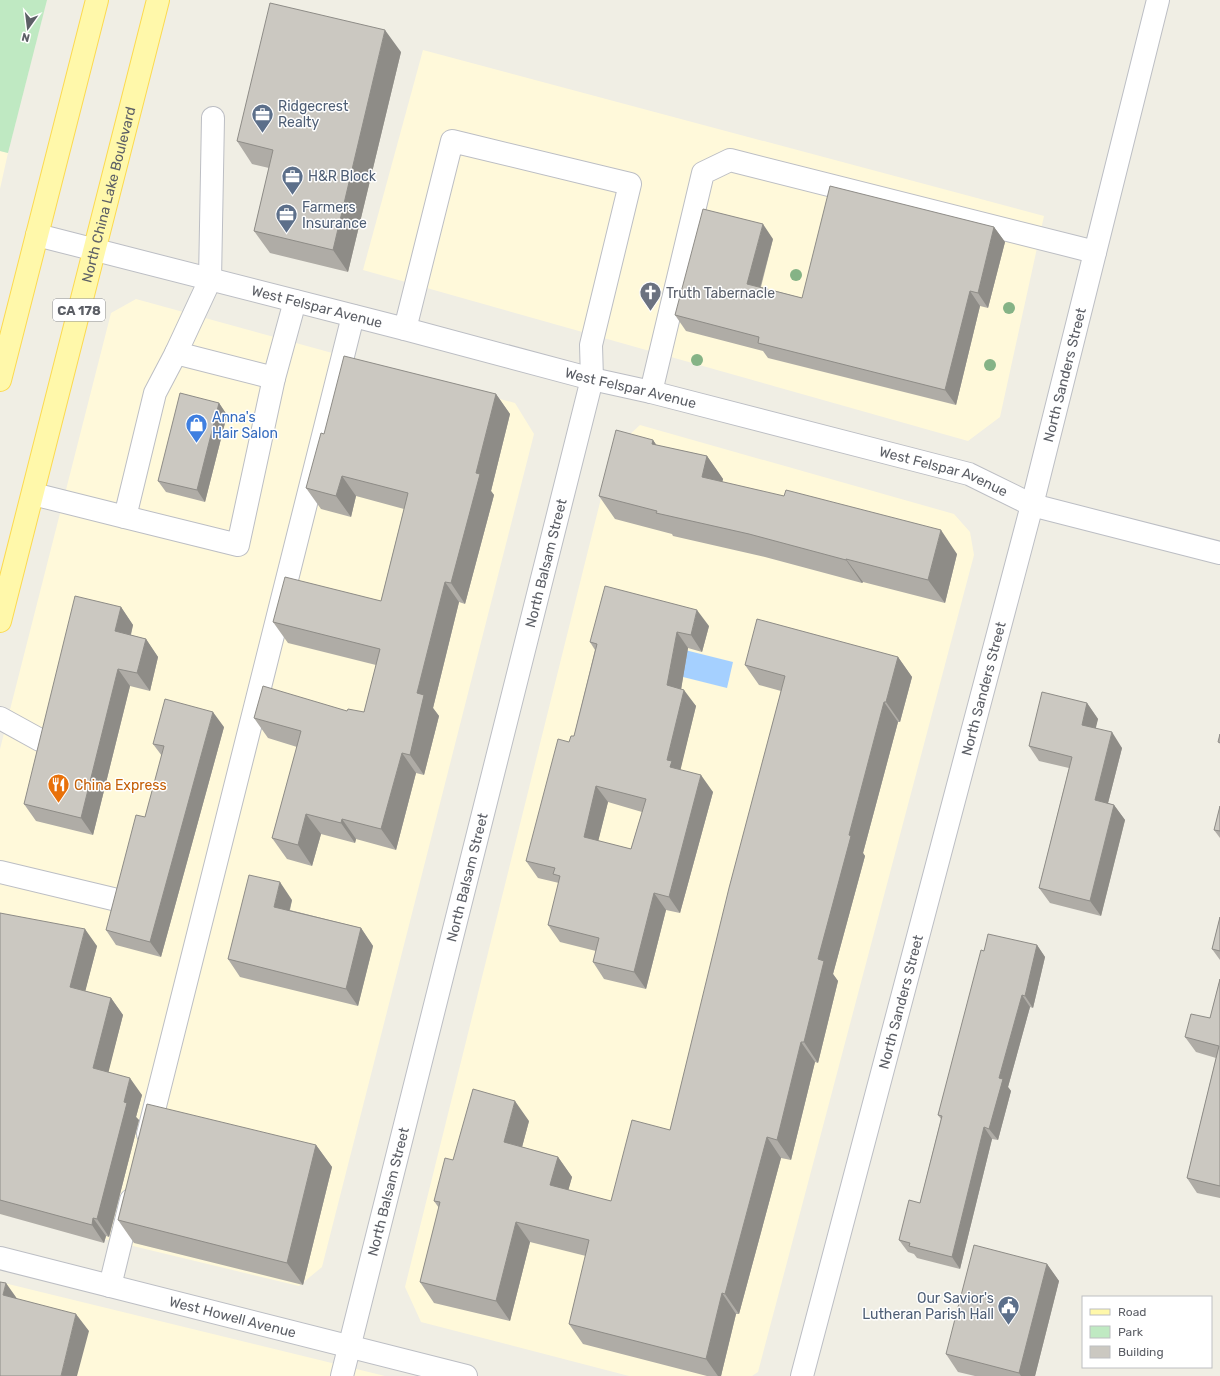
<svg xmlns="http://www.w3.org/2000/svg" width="1220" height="1376" viewBox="0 0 1220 1376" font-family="Rubik,sans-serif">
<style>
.commercial{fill:#fff9da}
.green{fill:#bfe9c2}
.water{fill:#a5d0ff}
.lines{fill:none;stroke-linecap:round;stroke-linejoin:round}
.minor-casing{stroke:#bcbec4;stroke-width:24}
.major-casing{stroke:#fcda50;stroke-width:24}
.minor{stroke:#fff;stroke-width:22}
.major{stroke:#fff8aa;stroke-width:22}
.tree{fill:#85b386}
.wall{fill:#afaca6;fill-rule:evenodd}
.shaded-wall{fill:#8e8c87}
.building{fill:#cbc8c1;stroke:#8e8c87;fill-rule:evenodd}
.labels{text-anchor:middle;stroke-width:3;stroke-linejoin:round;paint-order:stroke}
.shield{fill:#fff;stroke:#8d8f94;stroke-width:1}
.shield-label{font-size:13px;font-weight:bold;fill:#5c5f66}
.service-label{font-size:14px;fill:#4e5e75;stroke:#fff;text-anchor:start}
.street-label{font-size:14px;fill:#5c5f66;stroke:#fff}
.worship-label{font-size:14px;fill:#5b616d;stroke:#fff;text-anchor:start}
.shop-label{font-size:14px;fill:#366cbe;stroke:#fff;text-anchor:start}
.food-label{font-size:14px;fill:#c56008;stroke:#fff;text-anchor:start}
</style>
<rect width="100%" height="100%" fill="#f0eee4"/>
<path class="commercial" d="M 423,50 L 1044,216 L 1000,417 L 968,441 L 363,270 Z
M 0,151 L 8,153 L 0,189 Z
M 136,299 L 515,403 L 534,434 L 322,1267 L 299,1286 L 0,1214 L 0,749 L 111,313 Z
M 640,425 L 954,514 L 970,532 L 974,555 L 758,1372 L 752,1376 L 629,1376 L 421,1322 L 405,1287 L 613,450 Z
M 0,1282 L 385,1376 L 0,1376 Z"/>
<path class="green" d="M 0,0 L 47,0 L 8,153 L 0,151 Z"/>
<path class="water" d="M 685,650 L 733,662 L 727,688 L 679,676 Z"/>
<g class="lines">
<defs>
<g id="minor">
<path d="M 213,118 L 210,280 L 176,353 L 155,393 L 125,517 L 238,545 L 274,378 L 295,301"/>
<path id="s1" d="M 37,235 L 405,329 L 592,379 L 651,392 L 969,474 L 1032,505 L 1220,553"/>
<path d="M 176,353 L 274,378"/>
<path d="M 651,392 L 703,173 L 730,160 L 1095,252"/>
<path d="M 33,494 L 125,517"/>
<path d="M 0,718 L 40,740"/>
<path d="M 0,872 L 113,899"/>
<path d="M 148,1134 L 353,316"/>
<path id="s2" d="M 0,1258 L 466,1376"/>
<path d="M 110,1286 L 131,1200"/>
<path id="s3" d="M 342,1376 L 592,379 L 591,345 L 630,184 L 452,141 L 405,329"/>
<path id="s4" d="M 802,1376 L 1032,505 L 1158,0"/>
</g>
<g id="major">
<path d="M 0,380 L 97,0"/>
<path id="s5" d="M 0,621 L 158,0"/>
</g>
</defs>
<use href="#minor" class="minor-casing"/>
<use href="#major" class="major-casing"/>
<use href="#minor" class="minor"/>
<use href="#major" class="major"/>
</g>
<g class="tree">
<circle cx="796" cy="275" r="6"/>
<circle cx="1009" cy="308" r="6"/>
<circle cx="697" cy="360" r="6"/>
<circle cx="990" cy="365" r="6"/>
</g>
<path class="wall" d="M 401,52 L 348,272 L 270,253 L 254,231 L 269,168 L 252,164 L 237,141 Z
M 994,227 L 1005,242 L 988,308 L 980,306 L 956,405 L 768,358 L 763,351 L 686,331 L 675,315 L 773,239 L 761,287 L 802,298 Z
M 496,394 L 510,414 L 491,491 L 494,495 L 465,604 L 459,602 L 433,708 L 439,716 L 424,775 L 416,773 L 396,850 L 356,839 L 355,843 L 321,834 L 312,866 L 287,859 L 272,838 L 297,747 L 268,738 L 254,718 L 347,711 L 364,712 L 376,665 L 288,643 L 273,622 L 381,601 L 404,509 L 356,496 L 351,517 L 321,509 L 306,488 L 324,434 Z
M 219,403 L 227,415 L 205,502 L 166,492 L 158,481 Z
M 653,440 L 656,445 L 707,456 L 723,479 L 722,482 L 957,554 L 945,603 L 863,582 L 862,583 L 765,557 L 673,536 L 672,534 L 615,519 L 599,496 Z
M 121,607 L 133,625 L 131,635 L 146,639 L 158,657 L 150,691 L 130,686 L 93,835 L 36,821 L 24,804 Z
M 709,626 L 702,652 L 688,648 L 681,689 L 696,706 L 680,770 L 713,792 L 680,913 L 666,910 L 646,989 L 604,979 L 593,962 L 596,951 L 560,942 L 548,925 L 559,883 L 538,878 L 526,861 L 569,742 L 574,736 L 595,650 L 590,642 ZM 608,802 L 642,812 L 631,849 L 598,841 Z
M 898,657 L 912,677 L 900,722 L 898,722 L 863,853 L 865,856 L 833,974 L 838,981 L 818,1063 L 815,1062 L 791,1160 L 781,1158 L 739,1314 L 736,1314 L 721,1376 L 707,1376 L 583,1344 L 569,1324 L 586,1256 L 530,1242 L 510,1321 L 434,1303 L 420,1282 L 439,1208 L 434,1201 L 453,1160 L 529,1121 L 522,1147 L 558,1157 L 572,1177 L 568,1190 L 611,1201 L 670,1130 L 781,691 L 759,685 L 745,665 Z
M 1087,703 L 1098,719 L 1095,728 L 1122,748 L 1108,803 L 1114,805 L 1125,820 L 1101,916 L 1050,903 L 1039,888 L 1069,768 L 1039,761 L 1029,746 Z
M 224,727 L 161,957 L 116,945 L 106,930 L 145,817 L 162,756 L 153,744 Z
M 1220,806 L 1220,838 L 1214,830 Z
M 292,900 L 290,910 L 361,928 L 373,946 L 358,1006 L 240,977 L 228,959 Z
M 0,913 L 97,946 L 85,991 L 111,998 L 123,1015 L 108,1072 L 142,1095 L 136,1117 L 139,1120 L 109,1237 L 106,1236 L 104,1243 L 0,1214 Z
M 1220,917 L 1220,960 L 1212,949 Z
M 1037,945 L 1045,957 L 1033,1008 L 1030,1007 L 1008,1087 L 1011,1091 L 998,1140 L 992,1139 L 960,1269 L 917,1258 L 914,1254 L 908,1252 L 899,1240 L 920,1203 L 941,1119 L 938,1115 L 984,951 Z
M 1220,979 L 1220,1198 L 1197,1193 L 1187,1178 L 1216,1058 L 1196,1052 L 1185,1037 L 1210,1018 Z
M 316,1145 L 332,1167 L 303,1285 L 134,1243 L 118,1220 Z
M 1047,1264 L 1059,1281 L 1035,1376 L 975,1376 L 958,1372 L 946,1354 Z"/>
<path class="shaded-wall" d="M 385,30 L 401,52 L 348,272 L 333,250 Z
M 763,224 L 773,239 L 757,299 L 747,284 Z
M 994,227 L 1005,242 L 988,308 L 978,293 Z
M 970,291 L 980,306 L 956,405 L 945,390 Z
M 496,394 L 510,414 L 491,491 L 494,495 L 465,604 L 451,583 L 476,473 Z
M 219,403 L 227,415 L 205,502 L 197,490 Z
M 653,440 L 669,463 L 652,444 Z
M 707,456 L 723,479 L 718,501 L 702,477 Z
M 342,476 L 356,496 L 351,517 L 336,496 Z
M 941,530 L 957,554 L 945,603 L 928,580 Z
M 846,559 L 863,582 L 862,583 L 846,560 Z
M 445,582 L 459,602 L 433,708 L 439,716 L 424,775 L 410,755 L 417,693 Z
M 121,607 L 133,625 L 127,649 L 115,631 Z
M 697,610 L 709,626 L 702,652 L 691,635 Z
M 677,632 L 688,648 L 679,702 L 667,685 Z
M 146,639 L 158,657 L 150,691 L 137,673 Z
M 898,657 L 912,677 L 900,722 L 886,702 Z
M 118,669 L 130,686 L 93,835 L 81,818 Z
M 684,690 L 696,706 L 680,772 L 670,767 L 667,760 Z
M 884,702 L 898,722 L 863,853 L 865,856 L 833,974 L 838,981 L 818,1063 L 804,1042 L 818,959 L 849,835 Z
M 1087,703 L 1098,719 L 1093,740 L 1082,725 Z
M 213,712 L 224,727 L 161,957 L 150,942 Z
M 1112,732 L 1122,748 L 1105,815 L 1095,800 Z
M 402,753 L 416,773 L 396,850 L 381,829 Z
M 701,775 L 713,792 L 680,913 L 669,897 Z
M 596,786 L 608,802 L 595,854 L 584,837 Z
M 1114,805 L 1125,820 L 1101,916 L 1090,901 Z
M 306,814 L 321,834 L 312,866 L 298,845 Z
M 342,819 L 356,839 L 355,843 L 341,823 Z
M 280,882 L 292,900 L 286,924 L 274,907 Z
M 654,893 L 666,910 L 646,989 L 634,972 Z
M 361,928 L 373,946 L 358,1006 L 346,989 Z
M 85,929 L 97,946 L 82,1004 L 70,987 Z
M 1037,945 L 1045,957 L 1033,1008 L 1025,996 Z
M 1022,995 L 1030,1007 L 1008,1087 L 1011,1091 L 998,1140 L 989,1129 L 999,1078 Z
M 111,998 L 123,1015 L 105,1086 L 93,1068 Z
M 801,1042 L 815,1062 L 791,1160 L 777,1140 Z
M 130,1078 L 142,1095 L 136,1117 L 139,1120 L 109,1237 L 97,1219 L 124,1102 Z
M 515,1101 L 529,1121 L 518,1162 L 504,1142 Z
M 984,1127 L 992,1139 L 960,1269 L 952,1257 Z
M 767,1137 L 781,1158 L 739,1314 L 725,1294 Z
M 316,1145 L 332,1167 L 303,1285 L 287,1263 Z
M 558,1157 L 572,1177 L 564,1206 L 550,1185 Z
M 93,1218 L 106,1236 L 104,1243 L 92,1225 Z
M 516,1222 L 530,1242 L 510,1321 L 496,1301 Z
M 1047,1264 L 1059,1281 L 1035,1376 L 1021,1376 L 1019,1373 Z
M 6,1283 L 18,1300 L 3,1295 Z
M 722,1293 L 736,1314 L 721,1376 L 718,1376 L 706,1359 Z
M 76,1314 L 89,1331 L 77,1376 L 61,1376 Z"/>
<path class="building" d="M 270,3 L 385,30 L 333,250 L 254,231 L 273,150 L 237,141 Z
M 830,186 L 994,227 L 978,293 L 970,291 L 945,390 L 758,343 L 759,337 L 675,315 L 703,209 L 763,224 L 747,284 L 802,298 Z
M 344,356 L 496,394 L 476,473 L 480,474 L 451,583 L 445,582 L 417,693 L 424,695 L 410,755 L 402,753 L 381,829 L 342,819 L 341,823 L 306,814 L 298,845 L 272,838 L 301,731 L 254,718 L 263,686 L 347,711 L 348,709 L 364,712 L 380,649 L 273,622 L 285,577 L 381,601 L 408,493 L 342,476 L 336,496 L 306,488 L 321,433 L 324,434 Z
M 180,393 L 219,403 L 197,490 L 158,481 Z
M 616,430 L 653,440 L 652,444 L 707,456 L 702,477 L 784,496 L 786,490 L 941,530 L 928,580 L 846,559 L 846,560 L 749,534 L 656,513 L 657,511 L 599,496 Z
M 605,586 L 697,610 L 691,635 L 677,632 L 667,685 L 684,690 L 667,760 L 672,761 L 670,767 L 701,775 L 669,897 L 654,893 L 634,972 L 593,962 L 599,938 L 548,925 L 560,876 L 553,874 L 555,868 L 526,861 L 558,739 L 569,742 L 571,736 L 574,736 L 597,644 L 590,642 ZM 596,786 L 646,799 L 631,849 L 584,837 Z
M 75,596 L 121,607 L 115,631 L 146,639 L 137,673 L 118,669 L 81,818 L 24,804 Z
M 757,619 L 898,657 L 886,702 L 884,702 L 849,835 L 851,836 L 818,959 L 824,961 L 804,1042 L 801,1042 L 777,1140 L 767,1137 L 725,1294 L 722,1293 L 706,1359 L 569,1324 L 589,1240 L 516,1222 L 496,1301 L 420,1282 L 440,1202 L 434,1201 L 445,1158 L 453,1160 L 473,1089 L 515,1101 L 504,1142 L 558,1157 L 550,1185 L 611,1201 L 632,1120 L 670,1130 L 729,888 L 785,676 L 745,665 Z
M 1042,692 L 1087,703 L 1082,725 L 1112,732 L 1095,800 L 1114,805 L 1090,901 L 1039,888 L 1072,757 L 1029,746 Z
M 165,699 L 213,712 L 150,942 L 106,930 L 136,815 L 145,817 L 164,746 L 153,744 Z
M 1220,734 L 1220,743 L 1218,742 Z
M 1220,806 L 1220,831 L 1214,830 Z
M 249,875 L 280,882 L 274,907 L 361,928 L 346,989 L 228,959 Z
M 0,913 L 85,929 L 70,987 L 111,998 L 93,1068 L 130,1078 L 124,1102 L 127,1103 L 97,1219 L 93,1218 L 92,1225 L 0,1200 Z
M 1220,917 L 1220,951 L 1212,949 Z
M 988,934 L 1037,945 L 1025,996 L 1022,995 L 999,1078 L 1003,1079 L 989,1129 L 984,1127 L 952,1257 L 909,1246 L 910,1243 L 899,1240 L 909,1200 L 920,1203 L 942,1116 L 938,1115 L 981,950 L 984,951 Z
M 1220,979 L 1220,1186 L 1187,1178 L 1219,1046 L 1185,1037 L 1191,1014 L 1210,1018 Z
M 147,1104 L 316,1145 L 287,1263 L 118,1220 Z
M 974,1245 L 1047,1264 L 1019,1373 L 946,1354 Z
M 0,1282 L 6,1283 L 3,1295 L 76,1314 L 61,1376 L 0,1376 Z"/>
<defs>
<symbol id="office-pin" viewBox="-11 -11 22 30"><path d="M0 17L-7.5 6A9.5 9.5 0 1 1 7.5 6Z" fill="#5c6f8a" stroke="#fff"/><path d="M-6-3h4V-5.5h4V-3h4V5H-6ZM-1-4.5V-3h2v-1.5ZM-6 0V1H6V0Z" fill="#fff"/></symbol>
<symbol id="church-pin" viewBox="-11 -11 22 30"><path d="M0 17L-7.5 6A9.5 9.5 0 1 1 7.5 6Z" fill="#6b7280" stroke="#fff"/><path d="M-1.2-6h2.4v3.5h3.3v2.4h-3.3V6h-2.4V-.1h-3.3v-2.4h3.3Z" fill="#fff"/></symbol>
<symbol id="shop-pin" viewBox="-11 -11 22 30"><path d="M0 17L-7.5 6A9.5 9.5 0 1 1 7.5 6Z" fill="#3f7fe0" stroke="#fff"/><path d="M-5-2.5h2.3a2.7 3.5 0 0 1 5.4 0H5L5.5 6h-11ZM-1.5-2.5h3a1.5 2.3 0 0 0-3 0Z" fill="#fff"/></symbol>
<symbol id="restaurant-pin" viewBox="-11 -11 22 30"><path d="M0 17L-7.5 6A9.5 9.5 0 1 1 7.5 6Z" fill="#e8710a" stroke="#fff"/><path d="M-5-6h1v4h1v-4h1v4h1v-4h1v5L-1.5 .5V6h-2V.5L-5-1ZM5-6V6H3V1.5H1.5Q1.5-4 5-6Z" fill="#fff"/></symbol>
<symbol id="civic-pin" viewBox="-11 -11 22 30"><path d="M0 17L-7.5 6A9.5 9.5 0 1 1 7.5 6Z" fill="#5c6f8a" stroke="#fff"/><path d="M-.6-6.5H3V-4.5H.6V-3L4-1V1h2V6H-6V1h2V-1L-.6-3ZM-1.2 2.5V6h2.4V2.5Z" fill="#fff"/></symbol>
</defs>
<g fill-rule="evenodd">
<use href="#office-pin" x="250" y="102" width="25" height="34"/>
<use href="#office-pin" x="280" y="164" width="25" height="34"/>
<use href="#office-pin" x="274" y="202" width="25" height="34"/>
<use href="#church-pin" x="638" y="280" width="25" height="34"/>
<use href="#shop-pin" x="184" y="412" width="25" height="34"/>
<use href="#restaurant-pin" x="46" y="772" width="25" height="34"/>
<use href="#civic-pin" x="996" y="1294" width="25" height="34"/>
</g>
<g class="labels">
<rect class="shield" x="53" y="299" width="52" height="22" rx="3"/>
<g class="shield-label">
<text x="79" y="315">CA 178</text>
</g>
<g class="service-label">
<text x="278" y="111">Ridgecrest<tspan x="278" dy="16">Realty</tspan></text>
<text x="308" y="181">H&amp;R Block</text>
<text x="302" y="212">Farmers<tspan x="302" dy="16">Insurance</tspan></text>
<text x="994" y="1303" text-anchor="end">Our Savior's<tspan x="994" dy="16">Lutheran Parish Hall</tspan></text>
</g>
<g class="street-label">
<text dy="5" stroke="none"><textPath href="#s5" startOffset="440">North China Lake Boulevard</textPath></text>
<text dy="5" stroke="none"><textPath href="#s1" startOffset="289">West Felspar Avenue</textPath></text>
<text dy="5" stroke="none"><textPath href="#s4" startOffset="1035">North Sanders Street</textPath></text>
<text dy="5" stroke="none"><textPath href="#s1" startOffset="613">West Felspar Avenue</textPath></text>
<text dy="5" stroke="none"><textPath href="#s1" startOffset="937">West Felspar Avenue</textPath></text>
<text dy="5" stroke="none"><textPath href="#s3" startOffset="838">North Balsam Street</textPath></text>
<text dy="5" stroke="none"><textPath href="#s4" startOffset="711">North Sanders Street</textPath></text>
<text dy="5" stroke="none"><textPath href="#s3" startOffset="514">North Balsam Street</textPath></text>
<text dy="5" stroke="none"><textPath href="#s4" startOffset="387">North Sanders Street</textPath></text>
<text dy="5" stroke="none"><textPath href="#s3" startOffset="190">North Balsam Street</textPath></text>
<text dy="5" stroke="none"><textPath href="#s2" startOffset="240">West Howell Avenue</textPath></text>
</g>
<g class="worship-label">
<text x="666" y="298">Truth Tabernacle</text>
</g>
<g class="shop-label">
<text x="212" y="422">Anna's<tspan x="212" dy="16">Hair Salon</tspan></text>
</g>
<g class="food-label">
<text x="74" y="790">China Express</text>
</g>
</g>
<rect x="1082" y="1296" width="130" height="72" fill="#ffffff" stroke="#bebfc2"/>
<rect x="1090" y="1309" width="20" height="6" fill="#fff8aa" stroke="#bebfc2"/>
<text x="1118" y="1316" font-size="12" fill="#5c5f66">Road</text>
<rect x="1090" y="1326" width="20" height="12" fill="#bfe9c2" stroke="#bebfc2"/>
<text x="1118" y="1336" font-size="12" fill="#5c5f66">Park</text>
<rect x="1090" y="1346" width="20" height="12" fill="#cbc8c1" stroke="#bebfc2"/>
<text x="1118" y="1356" font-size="12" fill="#5c5f66">Building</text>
<g transform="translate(28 28) rotate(194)" stroke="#ffffff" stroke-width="3" paint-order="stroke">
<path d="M0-3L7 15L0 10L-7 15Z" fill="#5c5f66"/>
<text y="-6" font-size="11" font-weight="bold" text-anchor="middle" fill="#5c5f66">N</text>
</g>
</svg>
